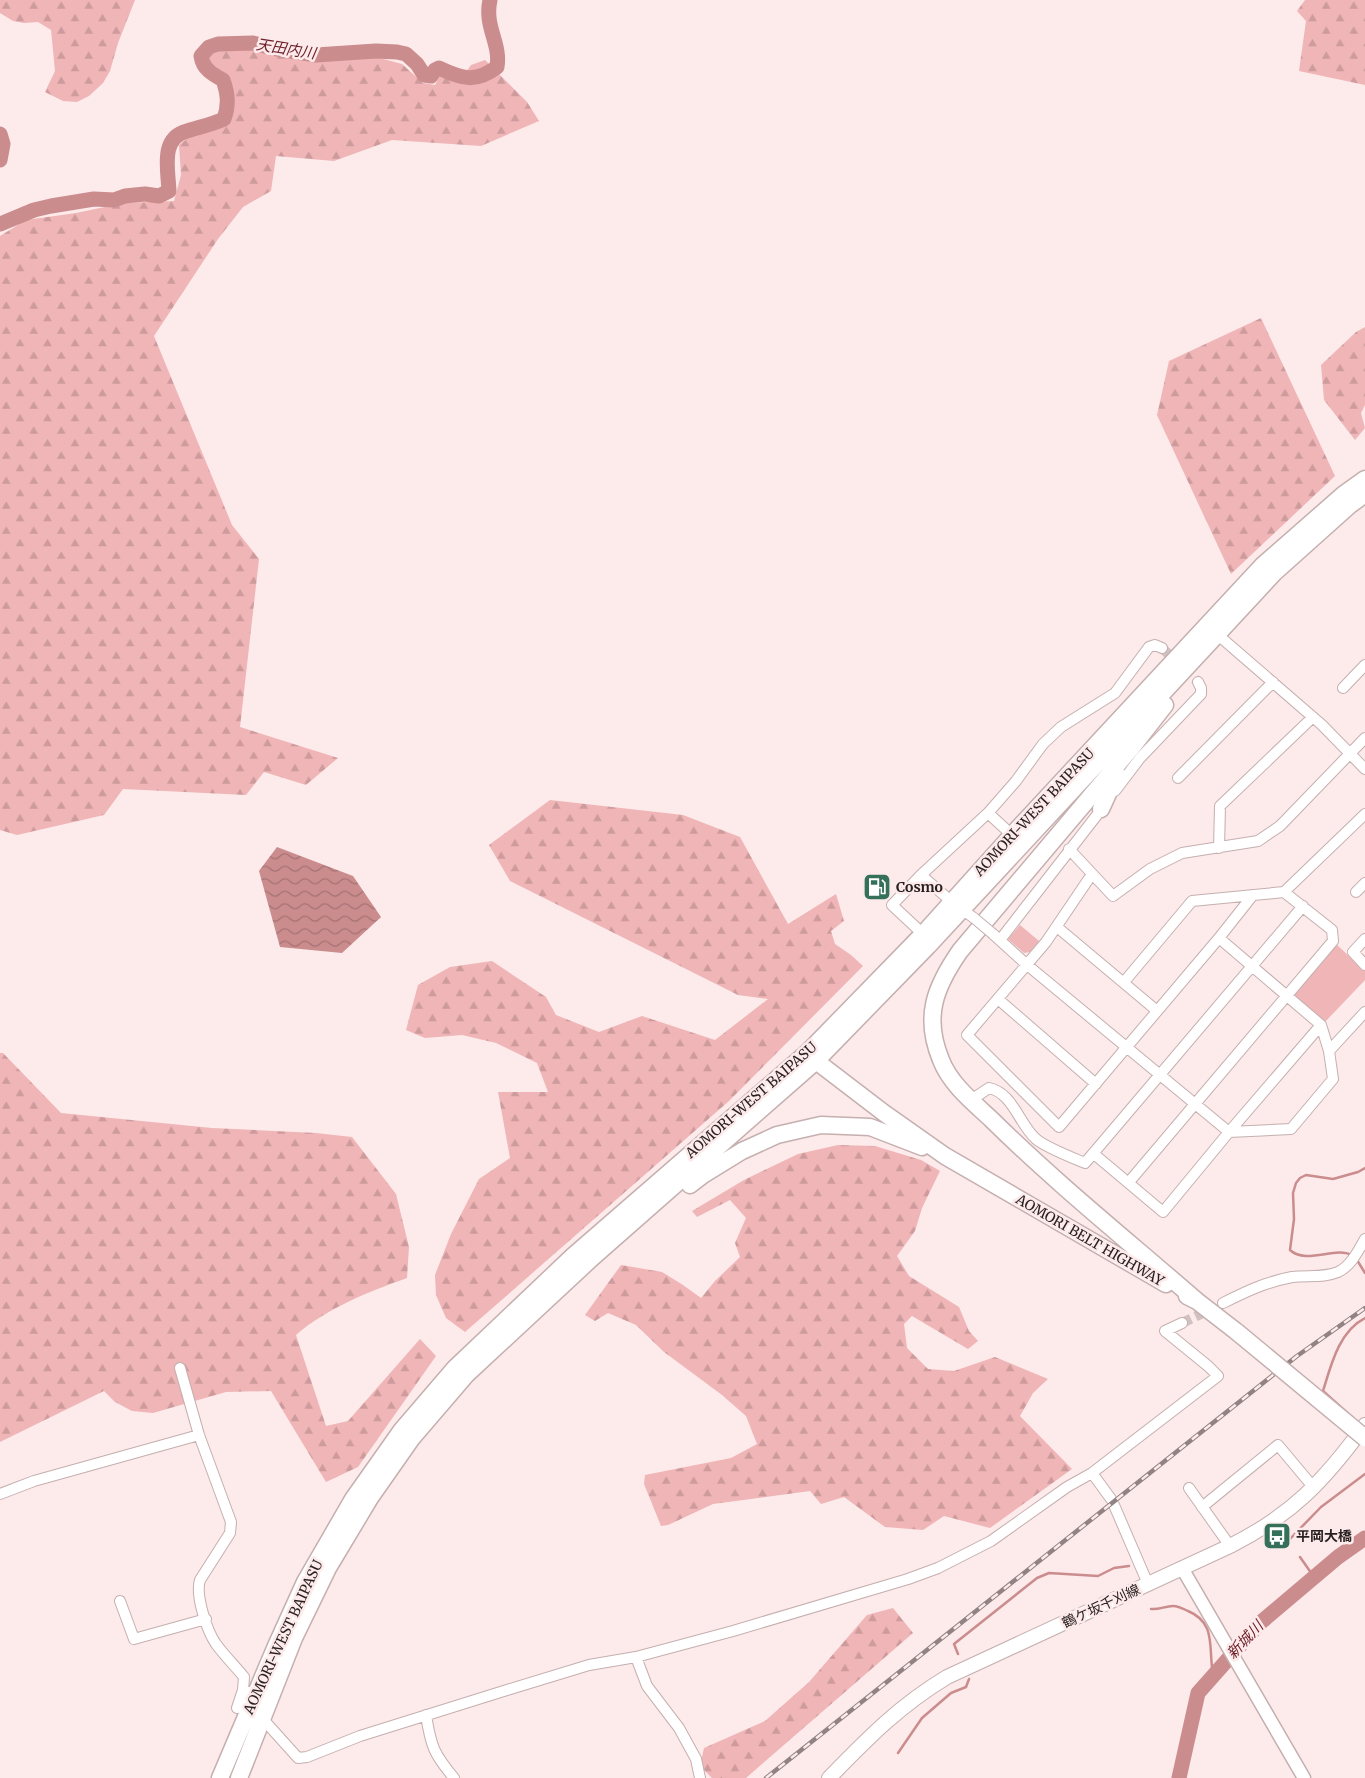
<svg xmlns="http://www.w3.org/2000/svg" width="1365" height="1778" viewBox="0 0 1365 1778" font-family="Merriweather,'Noto Sans JP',serif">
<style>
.forest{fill:url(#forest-firs)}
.green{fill:#f0b5b7}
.water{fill:url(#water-waves)}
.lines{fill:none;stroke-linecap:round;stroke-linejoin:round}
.stream{stroke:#cb8c8e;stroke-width:2.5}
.river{stroke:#cb8c8e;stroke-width:15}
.minor-tunnel{stroke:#d2c1c1;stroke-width:10;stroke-dasharray:10 5;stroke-linecap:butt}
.minor-casing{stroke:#c5afaf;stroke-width:12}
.tertiary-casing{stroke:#c5afaf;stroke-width:15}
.secondary-casing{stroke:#c5afaf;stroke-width:16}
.trunk-casing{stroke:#c5afaf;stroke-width:19}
.minor{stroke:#fff;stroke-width:10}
.tertiary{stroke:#fff;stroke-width:12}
.secondary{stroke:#fff;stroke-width:14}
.trunk{stroke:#fff;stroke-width:16}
.rail-casing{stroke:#918383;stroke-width:4.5}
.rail{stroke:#fdeaea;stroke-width:2.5;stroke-dasharray:8;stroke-linecap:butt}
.minor-bridge-casing{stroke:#c5afaf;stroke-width:12;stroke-linecap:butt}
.trunk-bridge-casing{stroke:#c5afaf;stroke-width:19;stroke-linecap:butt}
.minor-bridge{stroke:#fff;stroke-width:10}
.trunk-bridge{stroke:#fff;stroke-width:16}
.labels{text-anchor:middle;stroke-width:5;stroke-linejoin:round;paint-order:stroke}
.street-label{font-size:14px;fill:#271f1f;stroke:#fdeaea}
.poi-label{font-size:14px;font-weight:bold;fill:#271f1f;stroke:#fdeaea;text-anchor:start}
.water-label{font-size:15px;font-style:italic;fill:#6e222b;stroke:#fdeaea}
</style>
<defs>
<pattern id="forest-firs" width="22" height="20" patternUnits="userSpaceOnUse" patternTransform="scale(1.25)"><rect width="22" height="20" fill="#f0b5b7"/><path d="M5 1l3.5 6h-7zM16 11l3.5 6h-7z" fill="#ce9b9d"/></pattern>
<pattern id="water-waves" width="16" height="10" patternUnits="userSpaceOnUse" patternTransform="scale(1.25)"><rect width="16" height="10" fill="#cb8c8e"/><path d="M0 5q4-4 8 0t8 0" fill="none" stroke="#a57273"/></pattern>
</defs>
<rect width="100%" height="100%" fill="#fdeaea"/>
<path class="forest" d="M 0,0 L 135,0 L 118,43 L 110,71 L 103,83 L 89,96 L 77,102 L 63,101 L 45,92 L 55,71 L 51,30 L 38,22 L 24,23 L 13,21 L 0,13 Z
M 1305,0 L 1365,0 L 1365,85 L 1299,71 L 1306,21 L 1297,11 Z
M 236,48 L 311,59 L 376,57 L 402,64 L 423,83 L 435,85 L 440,76 L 460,81 L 471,65 L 485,60 L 527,102 L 539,121 L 481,146 L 392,140 L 334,161 L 276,156 L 271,191 L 243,207 L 218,239 L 154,336 L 232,525 L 259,559 L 240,727 L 338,758 L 306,785 L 264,772 L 246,795 L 123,789 L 104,815 L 17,835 L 0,830 L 0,236 L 26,220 L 76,213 L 124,203 L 174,201 L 181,175 L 179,145 L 194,133 L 220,128 L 227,122 L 232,112 L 230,87 L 224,74 L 208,65 L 209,53 L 221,49 Z
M 1261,318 L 1335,476 L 1231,574 L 1157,415 L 1169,361 Z
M 1365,327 L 1365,405 L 1361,413 L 1365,428 L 1355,440 L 1324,400 L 1321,365 L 1356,332 Z
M 550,800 L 683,815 L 740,837 L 788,924 L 836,894 L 844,921 L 831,931 L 835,944 L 851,955 L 863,966 L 729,1101 L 465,1332 L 446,1318 L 436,1295 L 435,1275 L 451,1234 L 479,1179 L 510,1158 L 498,1092 L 548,1092 L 537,1063 L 496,1043 L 462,1035 L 425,1038 L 406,1030 L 418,985 L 450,967 L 492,961 L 546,997 L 556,1015 L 599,1032 L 642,1016 L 715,1040 L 768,999 L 738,995 L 510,881 L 489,845 Z
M 0,1053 L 3,1053 L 61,1113 L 212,1128 L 316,1133 L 352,1137 L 396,1194 L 409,1247 L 407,1278 C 368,1292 327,1308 296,1335 L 326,1426 L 348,1421 L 420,1339 L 436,1356 L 358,1467 L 326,1482 L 271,1391 L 226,1392 L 153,1413 L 132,1411 L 115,1402 L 104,1391 L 0,1442 Z
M 838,1145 L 875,1146 L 921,1160 L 940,1171 L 922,1208 L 915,1231 L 897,1256 L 909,1276 L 959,1307 L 969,1331 L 978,1341 L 968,1349 L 912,1316 L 904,1324 L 907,1348 L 928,1369 L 954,1371 L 995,1357 L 1048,1379 L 1033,1393 L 1020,1416 L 1072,1469 L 990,1528 L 944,1516 L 923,1530 L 885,1527 L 844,1497 L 821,1504 L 810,1491 L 713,1504 L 668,1525 L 661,1526 L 644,1484 L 645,1475 L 731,1458 L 757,1444 L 746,1416 L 722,1395 L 664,1352 L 636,1325 L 608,1313 L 595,1321 L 585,1315 L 621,1265 L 662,1272 L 683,1285 L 701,1298 L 715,1281 L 740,1257 L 735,1243 L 746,1218 L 730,1200 L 697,1217 L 692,1211 L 744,1180 L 798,1154 Z
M 893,1608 L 913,1633 L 746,1778 L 712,1778 L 700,1766 L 704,1748 L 765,1721 L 809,1682 L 867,1615 Z"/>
<path class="green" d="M 1020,925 L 1039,941 L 1030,952 L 1024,953 L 1008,939 Z
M 1336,944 L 1365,971 L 1365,980 L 1325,1022 L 1295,997 L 1294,992 Z"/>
<path class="water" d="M 277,847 L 353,876 L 381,917 L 342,953 L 280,947 L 259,871 Z"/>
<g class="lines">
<path class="stream" d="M 1351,1255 C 1336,1246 1306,1265 1290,1250 L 1294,1219 L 1293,1193 L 1296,1183 L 1300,1178 L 1306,1175 L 1333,1179 L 1358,1172 L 1365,1168
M 1357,1260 L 1365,1273
M 1353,1418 L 1323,1391 C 1331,1365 1339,1331 1365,1318
M 1288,1541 L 1321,1507 L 1365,1474
M 1300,1557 L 1314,1577
M 1151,1609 C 1159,1610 1165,1606 1173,1606 C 1178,1606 1184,1609 1188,1611 C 1217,1623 1208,1648 1213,1674
M 958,1654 L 954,1644 L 1037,1578 L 1049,1573 L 1098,1576 L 1114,1568 L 1129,1566
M 898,1753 L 922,1718 L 951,1693 L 966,1687 L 969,1679"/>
<path class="river" d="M 0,134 L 3,144 L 0,160
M 0,224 L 34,210 L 51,206 L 94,199 L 114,200 L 125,196 L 145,194 L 159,196 L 169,191 C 168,169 160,138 187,131 C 199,127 211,125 224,119 C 229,105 228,94 223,80 C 212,74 203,69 201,56 L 209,47 L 218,44 L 253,43 L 277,49 L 316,55 L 376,51 L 397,52 L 406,54 L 417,64 L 424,75 L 431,76 L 435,70 L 439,68 C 462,79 476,83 497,67 C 501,43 484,27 490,0
M 1179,1778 L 1198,1693 L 1260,1623 L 1338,1557 L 1365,1538"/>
<path class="minor-tunnel" d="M 1162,648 L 1198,682
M 1182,1323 L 1211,1309"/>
<defs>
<path id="minor" d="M 1218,635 L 1322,725 L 1365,769
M 1343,688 L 1365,665
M 1178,778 L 1273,682
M 1115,791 L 1140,758 L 1201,694 L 1201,688 L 1198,682
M 988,813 L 1012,835
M 1219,848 L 1220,806 L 1313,717
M 1069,849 L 1113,896 L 1150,869 L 1182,853 L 1258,841 L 1280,826 L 1365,738
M 1092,874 L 1046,942 L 967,1035 L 1059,1127 L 1219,938 L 1253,895
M 921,875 L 952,902 L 974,918
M 1356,892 L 1365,883
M 1057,927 L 1156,1010
M 923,934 L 892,905 L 921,875 L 988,813 L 1016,781 L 1043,744 L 1061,727 L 1115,693 L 1149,647 L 1155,645 L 1162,648
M 993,934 L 1026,964 L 1229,1132 L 1291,1129 L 1333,1079 L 1329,1051 L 1321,1025 L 1219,938
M 1365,939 L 1353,952 L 1365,965
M 1000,940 L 1104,806
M 1124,982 L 1192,901 L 1284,892 L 1365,814
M 998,999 L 1096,1084
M 1329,1051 L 1365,1012
M 971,1100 L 989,1088 C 1013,1093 1019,1124 1036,1139 C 1045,1147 1073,1158 1085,1163 L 1303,906
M 1094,1154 L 1163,1212 L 1229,1132 L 1321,1025
M 1129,1182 L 1333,941 L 1332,930 L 1284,892
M 1223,1303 C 1247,1291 1266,1282 1292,1277 C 1308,1275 1324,1278 1338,1272 C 1351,1266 1358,1251 1365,1239
M 180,1368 L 199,1435 L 231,1522 L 230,1533 L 200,1580 C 195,1595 207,1631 216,1644 C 224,1655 235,1666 244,1677 L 243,1690 L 237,1708
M 1092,1473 L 1111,1499
M 1189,1488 L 1230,1546
M 0,1494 L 34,1481 L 199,1435
M 1114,1505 L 1148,1584
M 1202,1507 L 1278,1445 L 1314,1488
M 120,1601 L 134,1639 L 206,1619
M 636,1657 L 647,1686 L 679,1728 L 696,1759 L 700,1778
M 243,1690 L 256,1695 L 257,1698
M 261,1715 L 262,1718 L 298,1758 L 307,1757 L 360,1736 L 507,1690 L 589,1665 L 636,1657 L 733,1631 L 908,1579 L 938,1568 L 991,1541 L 1067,1487 L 1092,1473 L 1218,1376 L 1208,1366 L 1165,1331 L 1182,1323
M 426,1715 C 431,1747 434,1754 454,1778"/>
<path id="tertiary" d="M 1182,1568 L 1304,1778"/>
<path id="secondary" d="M 829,1778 C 868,1738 899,1706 947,1677 L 1230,1546 C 1292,1515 1324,1481 1365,1425"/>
<path id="trunk" d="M 1165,705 L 1133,746 L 960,951 C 935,987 923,1017 941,1060 C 950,1084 974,1103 992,1120 C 1057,1184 1128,1241 1197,1301
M 1101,809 L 1117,774
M 810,1053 L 816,1061 L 884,1113 L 945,1156 L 1166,1284
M 690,1185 L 703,1175 L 742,1151 L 777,1135 L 821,1125 L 870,1127 L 922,1147
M 1187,1296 L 1197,1301 L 1237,1332
M 220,1778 L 276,1646 L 305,1582 L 353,1499 L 401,1431 L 455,1368 L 573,1256 L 808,1052 L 923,934 L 1012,835 L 1263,565 L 1344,494 L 1365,479
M 239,1778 L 294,1638 L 328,1568 L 370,1498 L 412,1438 L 466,1375 L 593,1257 L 816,1061 L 928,946 L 1274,573 L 1350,505 L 1365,494"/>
</defs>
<use href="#minor" class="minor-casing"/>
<use href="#tertiary" class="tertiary-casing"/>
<use href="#secondary" class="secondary-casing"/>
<use href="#trunk" class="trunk-casing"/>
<use href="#minor" class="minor"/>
<use href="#tertiary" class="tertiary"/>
<use href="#secondary" class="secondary"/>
<use href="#trunk" class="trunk"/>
<defs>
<path id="rail" d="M 766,1778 L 1297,1356 L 1365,1308"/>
</defs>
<use href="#rail" class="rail-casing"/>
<use href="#rail" class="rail"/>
<defs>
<path id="minor-bridge" d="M 974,918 L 993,934"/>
<path id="trunk-bridge" d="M 1237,1332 L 1365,1438"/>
</defs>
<use href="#minor-bridge" class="minor-bridge-casing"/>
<use href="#trunk-bridge" class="trunk-bridge-casing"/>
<use href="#minor-bridge" class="minor-bridge"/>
<use href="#trunk-bridge" class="trunk-bridge"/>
</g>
<defs>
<symbol id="fuel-square" viewBox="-11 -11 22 22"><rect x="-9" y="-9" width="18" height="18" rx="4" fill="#34705a" stroke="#fdeaea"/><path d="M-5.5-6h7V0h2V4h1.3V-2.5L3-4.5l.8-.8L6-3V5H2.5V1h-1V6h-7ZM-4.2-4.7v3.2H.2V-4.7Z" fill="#fff"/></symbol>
<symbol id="bus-square" viewBox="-11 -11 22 22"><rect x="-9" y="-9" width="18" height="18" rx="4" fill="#34705a" stroke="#fdeaea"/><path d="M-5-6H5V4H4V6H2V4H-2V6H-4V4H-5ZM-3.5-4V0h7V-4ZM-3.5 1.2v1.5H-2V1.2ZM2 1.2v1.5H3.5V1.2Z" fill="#fff"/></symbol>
</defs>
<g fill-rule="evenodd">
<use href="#fuel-square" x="861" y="871" width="32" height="32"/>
<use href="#bus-square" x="1261" y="1520" width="32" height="32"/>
</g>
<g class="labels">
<g class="street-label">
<text transform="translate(1034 812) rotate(-47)" y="5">AOMORI-WEST BAIPASU</text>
<text transform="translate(751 1100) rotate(-41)" y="5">AOMORI-WEST BAIPASU</text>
<text transform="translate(1090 1240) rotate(30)" y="5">AOMORI BELT HIGHWAY</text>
<text transform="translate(1101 1606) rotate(-25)" y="5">鶴ケ坂千刈線</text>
<text transform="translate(283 1637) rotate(-65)" y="5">AOMORI-WEST BAIPASU</text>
</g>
<g class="poi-label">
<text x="896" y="892">Cosmo</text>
<text x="1296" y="1541">平岡大橋</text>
</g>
<g class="water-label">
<text transform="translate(286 49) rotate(9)" y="5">天田内川</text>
<text transform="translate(1245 1640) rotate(-47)" y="5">新城川</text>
</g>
</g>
</svg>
